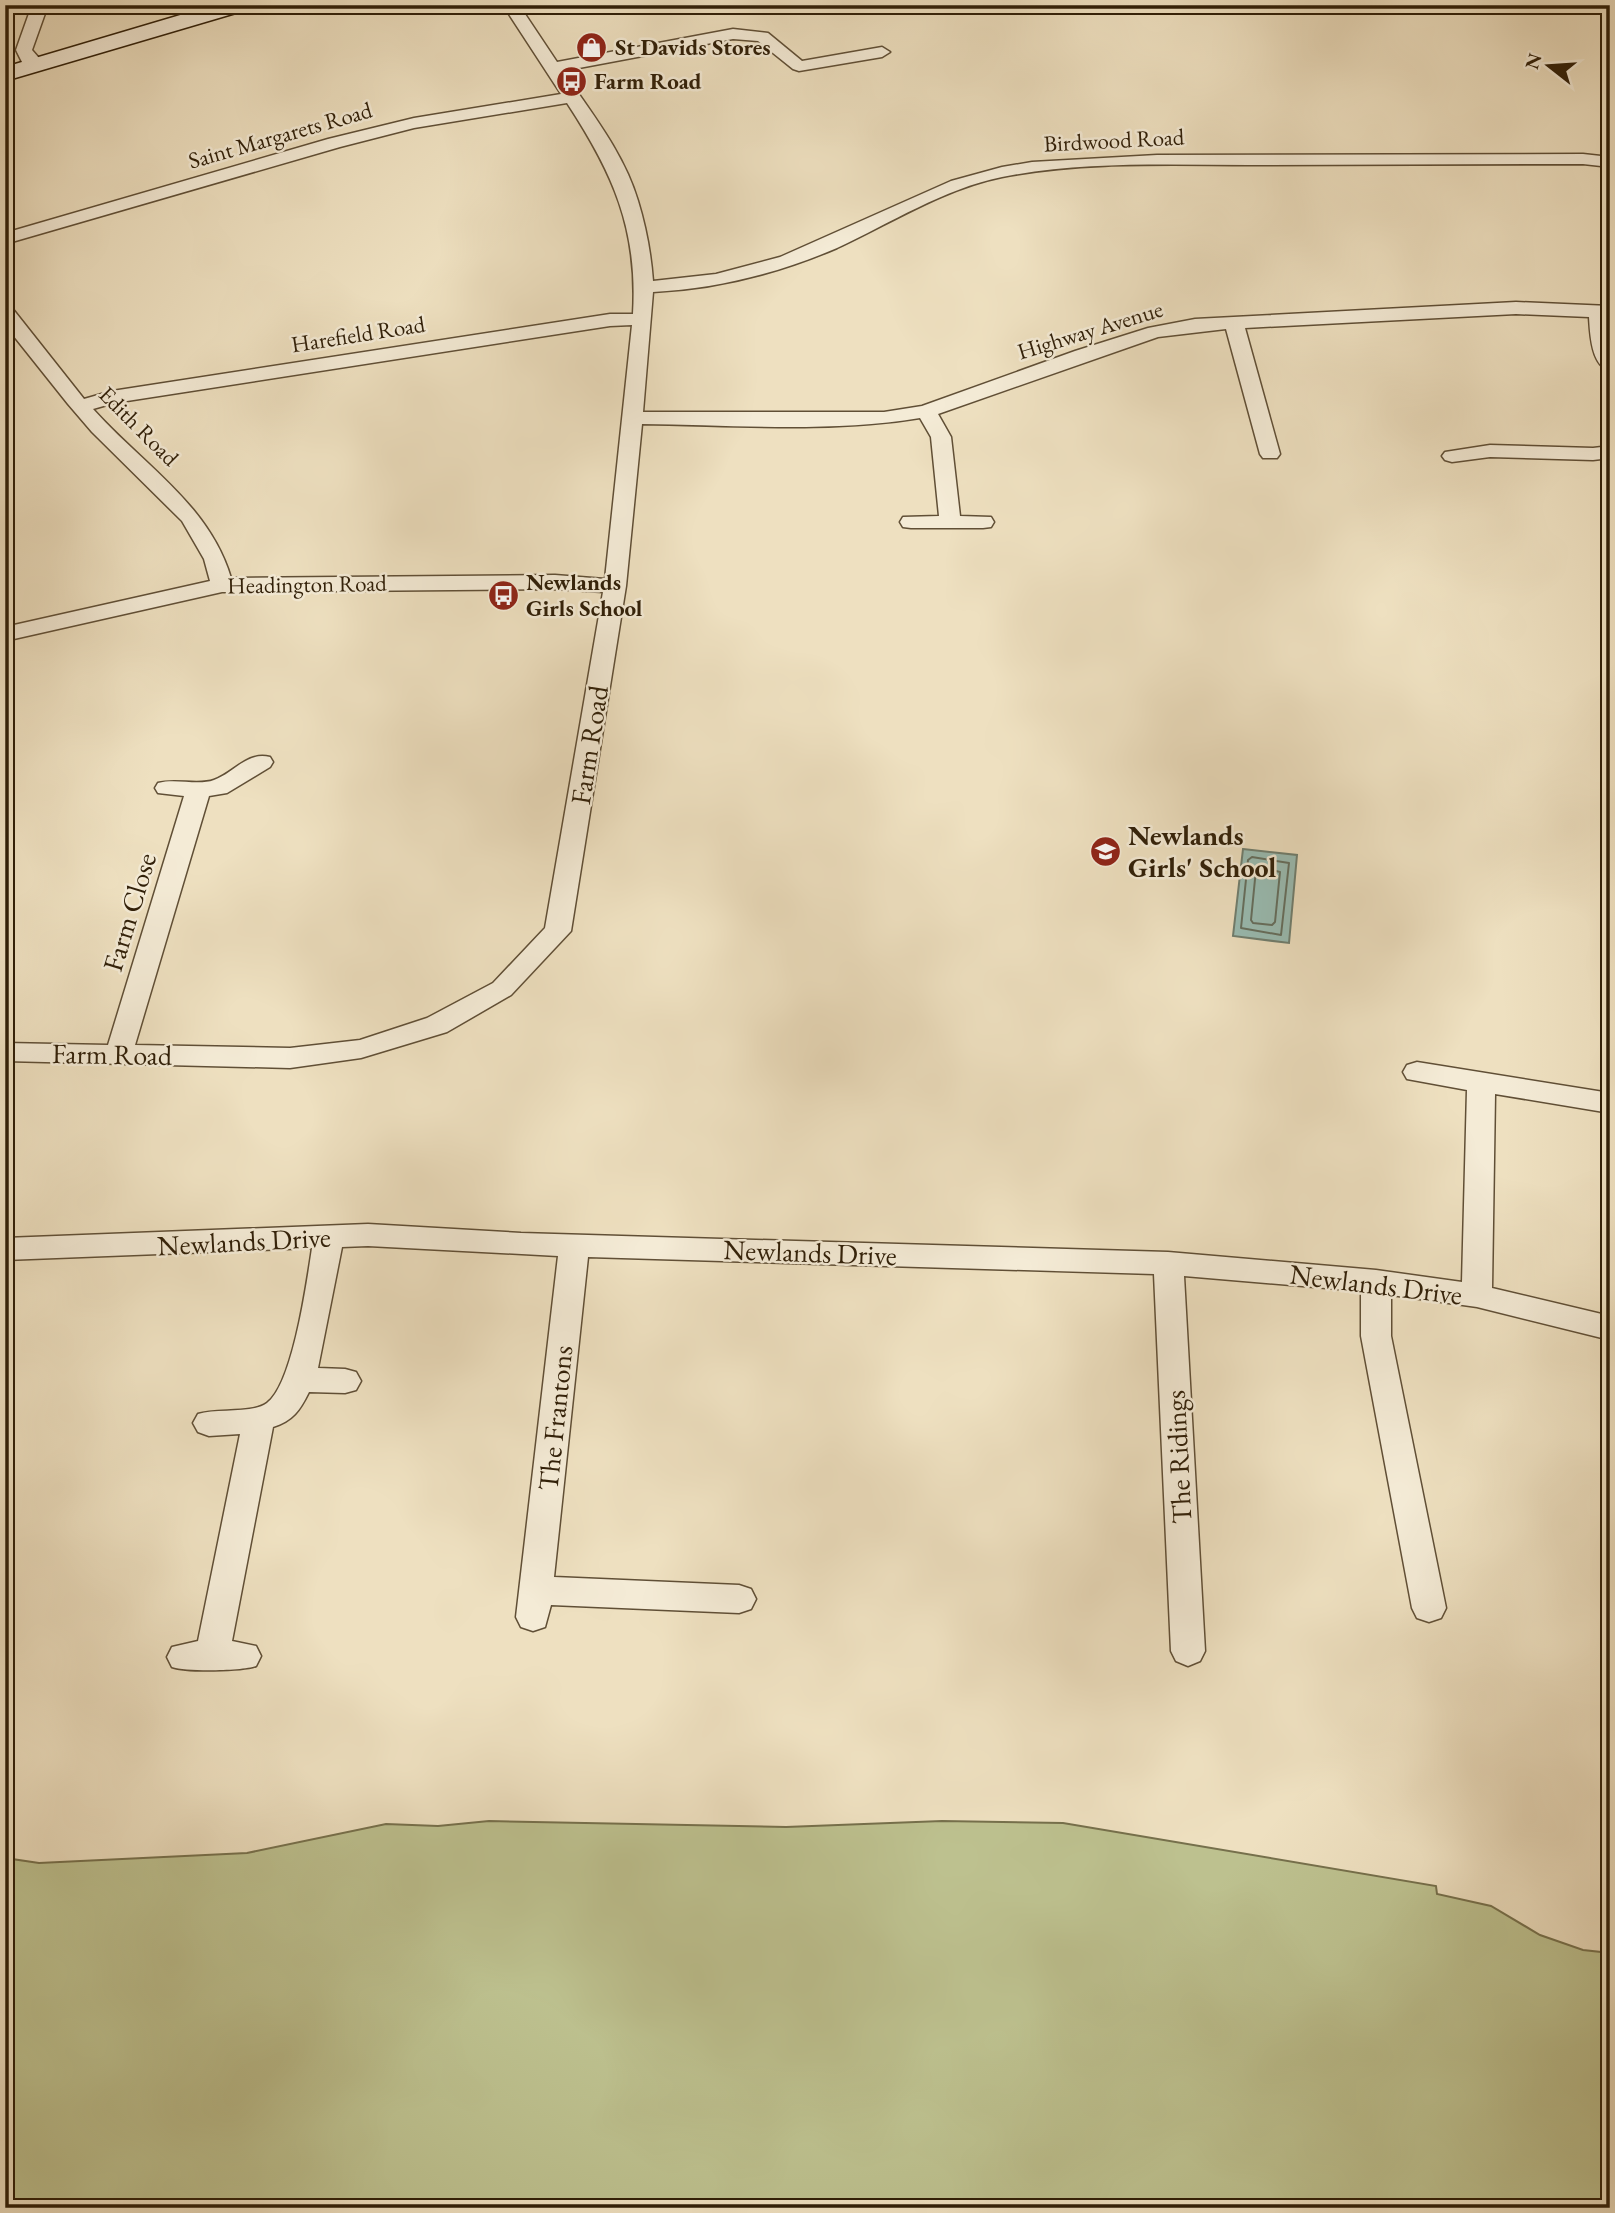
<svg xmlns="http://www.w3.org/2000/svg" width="1615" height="2213" viewBox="0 0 1615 2213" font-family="'EB Garamond',serif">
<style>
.green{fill:#bdc18f;stroke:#76704c;stroke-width:2}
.water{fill:#99bdb4;stroke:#6f7e6f;stroke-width:2}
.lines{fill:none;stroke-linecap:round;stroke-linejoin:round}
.shore{stroke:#646e5e;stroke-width:2}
.street-casing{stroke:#604f36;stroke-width:3}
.secondary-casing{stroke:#301f08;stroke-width:3}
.street{fill:#f4ebd6;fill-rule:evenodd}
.secondary{fill:#f4ebd6;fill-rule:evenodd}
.labels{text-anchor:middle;stroke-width:5;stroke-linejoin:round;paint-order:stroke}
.far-poi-label{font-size:23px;font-weight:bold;fill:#301f08;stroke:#f4ebd6;text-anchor:start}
.far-street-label{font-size:23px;fill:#301f08;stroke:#f4ebd6}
.street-label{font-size:28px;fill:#301f08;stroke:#f4ebd6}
.poi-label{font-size:28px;font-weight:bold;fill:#301f08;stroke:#f4ebd6;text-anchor:start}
</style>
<rect width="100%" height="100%" fill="#eee0c0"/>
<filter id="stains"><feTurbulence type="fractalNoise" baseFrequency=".00286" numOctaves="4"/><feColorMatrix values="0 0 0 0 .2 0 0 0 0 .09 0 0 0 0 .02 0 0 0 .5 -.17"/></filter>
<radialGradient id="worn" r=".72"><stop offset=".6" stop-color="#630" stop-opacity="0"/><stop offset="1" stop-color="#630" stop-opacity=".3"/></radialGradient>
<path class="green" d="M 489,1821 L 786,1827 L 942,1821 L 1063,1823 L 1436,1886 L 1437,1894 L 1491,1906 L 1540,1935 L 1583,1950 L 1610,1953 L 1610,2208 L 5,2208 L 5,1858 L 39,1863 L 247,1853 L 386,1824 L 438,1826 Z"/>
<path class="water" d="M 1243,849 L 1297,855 L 1289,943 L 1233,936 Z"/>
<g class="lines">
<path class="shore" d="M 1252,857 L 1289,863 L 1281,935 L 1241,928 L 1248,860 Z
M 1260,867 L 1280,872 L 1275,922 L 1272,925 L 1253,923 L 1251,920 L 1256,869 Z"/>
<defs>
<path id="street" d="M 32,5 L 48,5 L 32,50 L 45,65 L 37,70 L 22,62 L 16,50 Z
M 503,5 L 519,5 L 557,62 L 733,29 L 768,33 L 802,61 L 882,47 L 890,52 L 882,57 L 799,71 L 793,69 L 758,41 L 733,39 L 563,71 C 590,111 624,153 638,201 C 646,227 651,254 653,281 L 716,274 L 780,257 L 951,181 L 1002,167 L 1032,162 L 1157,155 L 1583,154 L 1610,157 L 1610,167 L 1583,164 C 1472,164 1361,165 1250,165 C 1168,165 1083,161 1002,177 C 943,189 891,223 837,248 C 779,273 716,289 653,292 L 643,412 L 884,412 L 922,406 L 1075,351 L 1148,328 L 1195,319 L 1516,302 L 1610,306 L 1610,371 C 1591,366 1590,333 1589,317 L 1516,314 L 1245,328 L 1280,454 L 1277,458 L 1263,458 L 1260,454 L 1226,329 L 1158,337 L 938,414 L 951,437 L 960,516 L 991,517 L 994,522 L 991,527 L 983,528 L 911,528 L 903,527 L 900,522 L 903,517 L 939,516 L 931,437 L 920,418 C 829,433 734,425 642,424 L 626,586 L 571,931 L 511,995 L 447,1032 L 361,1058 L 290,1068 L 5,1061 L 5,1043 L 108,1045 L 184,796 L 158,793 L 155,788 L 158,783 C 176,778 198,786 214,780 C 234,773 247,751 270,757 L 273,762 L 270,767 L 227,793 L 209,796 L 135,1045 L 290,1048 L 360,1040 L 427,1018 L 493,983 L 545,928 L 603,592 L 555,589 L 222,592 L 5,641 L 5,627 L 210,581 L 204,559 L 182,521 L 92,432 L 68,404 L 5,325 L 5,306 L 12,308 L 84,399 L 112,391 L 610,314 L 633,314 C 638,229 613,173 567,103 L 414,128 L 340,147 L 5,244 L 5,233 L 328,139 L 414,118 L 561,94 ZM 632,325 L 605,579 L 555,575 L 231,578 C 209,504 142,464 93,409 L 114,403 L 610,326 Z
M 1191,5 L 1222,5 C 1215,12 1198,12 1191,5 Z
M 1490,445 L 1593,448 L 1610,446 L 1610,458 L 1593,460 L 1490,457 L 1452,462 L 1445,460 L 1442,456 L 1445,452 Z
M 1417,1062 L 1610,1093 L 1610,1113 L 1495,1094 L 1492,1288 L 1610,1316 L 1610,1340 L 1477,1307 L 1391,1295 L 1391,1336 L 1446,1608 L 1441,1618 L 1429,1622 L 1417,1618 L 1412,1608 L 1361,1336 L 1361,1291 L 1184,1276 L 1205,1651 L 1200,1661 L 1188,1666 L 1176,1661 L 1171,1651 L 1154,1274 L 588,1257 L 554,1577 L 739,1585 L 751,1589 L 756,1599 L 751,1609 L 739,1613 L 551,1605 L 545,1627 L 533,1631 L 521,1627 L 516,1617 L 558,1256 L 368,1246 L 342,1247 L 318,1368 L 345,1369 L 356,1372 L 361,1381 L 356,1390 L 345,1393 L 309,1392 C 300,1410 293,1421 273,1427 L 232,1641 L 256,1646 L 261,1656 L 256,1666 C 242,1671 186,1672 172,1667 L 167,1657 L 172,1647 L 198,1641 L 240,1434 L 209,1436 L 198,1432 L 193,1423 L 198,1414 C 217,1408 252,1414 267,1403 C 293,1384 307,1281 312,1248 L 5,1260 L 5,1238 L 368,1224 L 521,1233 L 1168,1252 L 1376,1270 L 1462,1282 L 1467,1090 L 1407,1079 L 1403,1072 L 1407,1065 Z"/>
<path id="secondary" d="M 214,5 L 249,5 L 246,10 L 5,81 L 5,67 Z"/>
</defs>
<use href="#street" class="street-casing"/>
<use href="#secondary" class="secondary-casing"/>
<use href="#street" class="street"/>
<use href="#secondary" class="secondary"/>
</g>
<defs>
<symbol id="shop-disc" viewBox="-11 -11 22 22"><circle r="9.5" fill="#8f2418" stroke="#f4ebd6"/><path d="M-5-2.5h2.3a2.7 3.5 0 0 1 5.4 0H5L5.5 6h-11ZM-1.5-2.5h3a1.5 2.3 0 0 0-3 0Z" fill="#fff"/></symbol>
<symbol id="bus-disc" viewBox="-11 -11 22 22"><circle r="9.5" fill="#8f2418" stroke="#f4ebd6"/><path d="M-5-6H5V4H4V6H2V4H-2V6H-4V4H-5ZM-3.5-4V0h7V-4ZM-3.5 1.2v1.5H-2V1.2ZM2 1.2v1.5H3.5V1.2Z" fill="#fff"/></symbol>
<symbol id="school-disc" viewBox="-11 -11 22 22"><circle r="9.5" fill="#8f2418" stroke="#f4ebd6"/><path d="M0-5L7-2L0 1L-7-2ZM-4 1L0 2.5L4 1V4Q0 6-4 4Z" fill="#fff"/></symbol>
</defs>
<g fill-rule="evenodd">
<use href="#shop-disc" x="574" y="30" width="35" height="35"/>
<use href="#bus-disc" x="554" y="64" width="35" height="35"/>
<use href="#bus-disc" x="486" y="578" width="35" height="35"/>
<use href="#school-disc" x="1088" y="834" width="35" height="35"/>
</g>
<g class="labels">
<g class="far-poi-label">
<text x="615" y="55">St Davids Stores</text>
<text x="594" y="89">Farm Road</text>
<text x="526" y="590">Newlands<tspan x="526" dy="26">Girls School</tspan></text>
</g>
<g class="far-street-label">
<text transform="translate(280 135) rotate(-16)" y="8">Saint Margarets Road</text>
<text transform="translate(1114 140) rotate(-3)" y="8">Birdwood Road</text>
<text transform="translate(1090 330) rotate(-17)" y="8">Highway Avenue</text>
<text transform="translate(358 334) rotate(-9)" y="8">Harefield Road</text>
<text transform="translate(139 426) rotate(45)" y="8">Edith Road</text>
<text transform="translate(307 584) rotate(-1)" y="8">Headington Road</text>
</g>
<g class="street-label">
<text transform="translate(589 745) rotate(-81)" y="10">Farm Road</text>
<text transform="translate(129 912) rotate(-73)" y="10">Farm Close</text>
<text transform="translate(112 1054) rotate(1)" y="10">Farm Road</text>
<text transform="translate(244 1241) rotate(-3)" y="10">Newlands Drive</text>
<text transform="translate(810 1252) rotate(2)" y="10">Newlands Drive</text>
<text transform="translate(1376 1284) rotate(7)" y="10">Newlands Drive</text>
<text transform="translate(555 1418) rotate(-84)" y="10">The Frantons</text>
<text transform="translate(1178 1457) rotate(-93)" y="10">The Ridings</text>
</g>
<g class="poi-label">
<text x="1128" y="845">Newlands<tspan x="1128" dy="32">Girls' School</tspan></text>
</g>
</g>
<rect width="1615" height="2213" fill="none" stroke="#eee0c0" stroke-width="28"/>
<rect x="7" y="7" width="1601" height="2199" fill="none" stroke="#301f08" stroke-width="3.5"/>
<rect x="14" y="14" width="1587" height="2185" fill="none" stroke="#301f08" stroke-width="2"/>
<g transform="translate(1549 66) rotate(287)" stroke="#f4ebd6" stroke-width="5" paint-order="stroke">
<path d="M0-5L12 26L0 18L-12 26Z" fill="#301f08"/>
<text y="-10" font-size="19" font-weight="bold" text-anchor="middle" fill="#301f08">N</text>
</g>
<rect width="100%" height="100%" filter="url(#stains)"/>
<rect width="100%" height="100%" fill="url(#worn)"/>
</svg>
